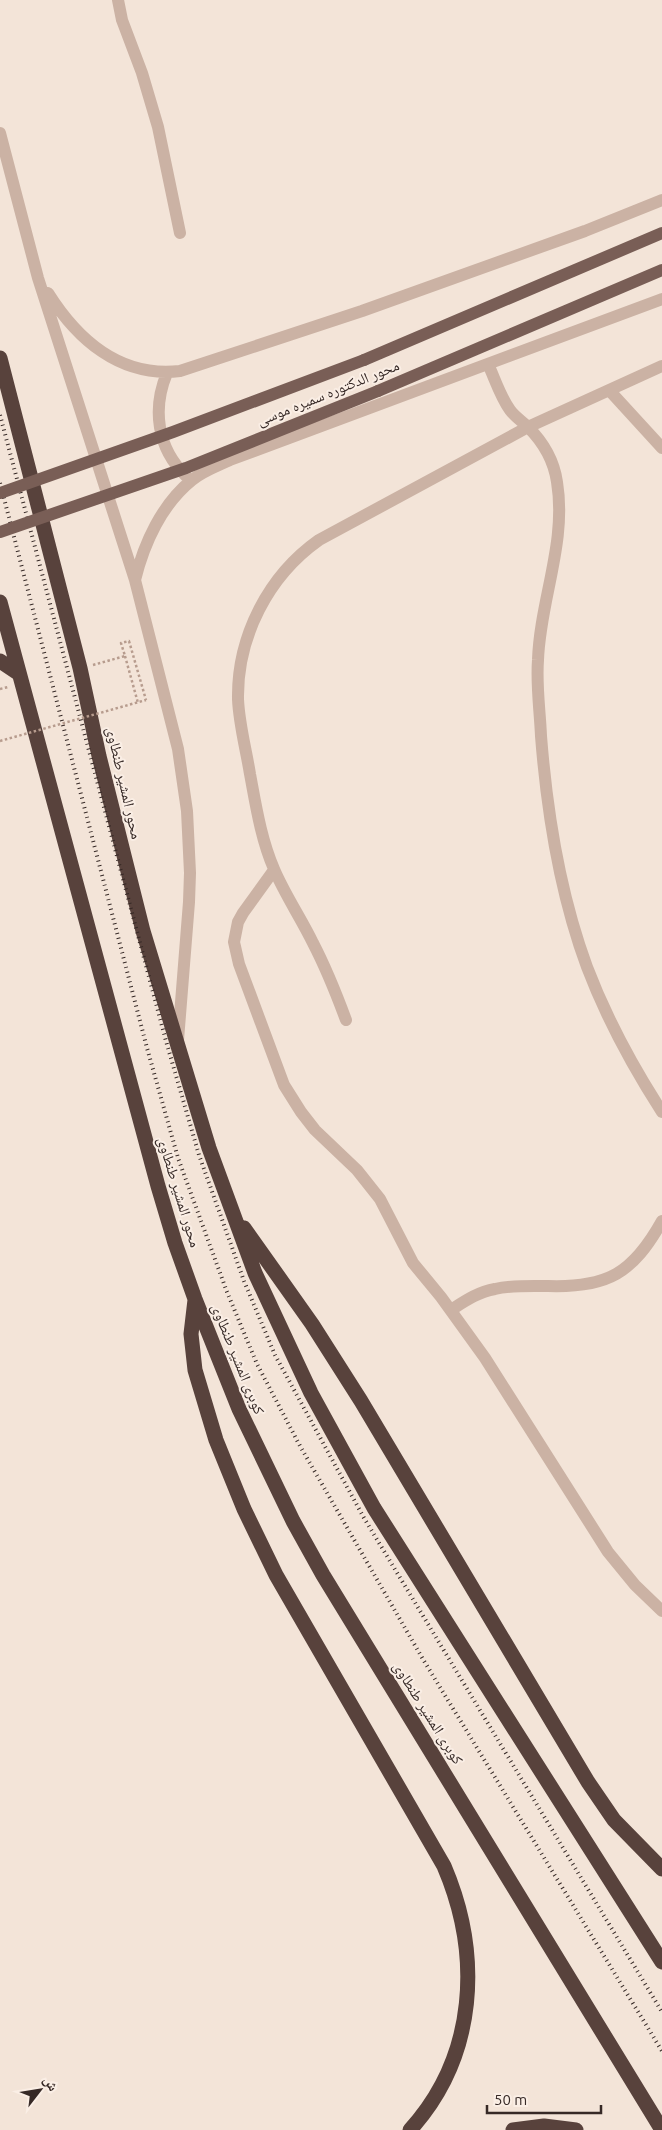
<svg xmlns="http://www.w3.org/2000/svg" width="662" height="2130" viewBox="0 0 662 2130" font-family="Ubuntu,'Noto Naskh Arabic',sans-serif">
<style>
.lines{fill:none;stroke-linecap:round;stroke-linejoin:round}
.path{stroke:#b79c8e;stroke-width:2.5;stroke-dasharray:2.5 2.5;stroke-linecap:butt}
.minor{stroke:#cbb2a4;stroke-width:12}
.major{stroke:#795e56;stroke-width:12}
.highway{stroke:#58423c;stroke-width:15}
.rail{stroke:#362926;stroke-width:4;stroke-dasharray:1 4;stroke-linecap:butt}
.path-bridge{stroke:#b79c8e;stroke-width:2.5;stroke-dasharray:2.5 2.5;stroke-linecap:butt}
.major-bridge{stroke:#795e56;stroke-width:12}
.labels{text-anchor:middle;stroke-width:4;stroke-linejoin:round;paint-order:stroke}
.street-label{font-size:15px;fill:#362926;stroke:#faeee5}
</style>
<rect width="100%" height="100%" fill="#f3e4d8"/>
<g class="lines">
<path class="path" d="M 125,656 L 138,703
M 93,665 L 125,656 L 121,643 L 129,641 L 146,700
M 0,689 L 8,687"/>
<path class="minor" d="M 118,0 L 122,20 L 142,73 L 158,127 L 180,233
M 0,133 L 38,278 L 135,580 L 178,749 L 187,811 L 190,873 L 189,902 L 178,1040
M 48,293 C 77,339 120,378 180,371 L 362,311 L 585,231 L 662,200
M 488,364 C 495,379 500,396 510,410 C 515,417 522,421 528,427 C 543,442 554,461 557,482 C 567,543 540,600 538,660 C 536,685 540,711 541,736 C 547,813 560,894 587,967 C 606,1017 633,1067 662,1112
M 167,373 C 152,409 157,448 186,476
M 609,390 L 662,448
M 135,580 C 144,543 162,504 192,480 C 203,471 217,466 230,460 L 662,299
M 274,870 L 243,913 L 238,922 L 234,942 L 239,964 L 284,1085 L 301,1112 L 315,1130 L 357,1170 L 380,1199 L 413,1263 L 441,1297 L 485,1358 L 608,1552 L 635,1585 L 662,1611
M 346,1020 C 336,993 326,968 313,943 C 301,918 285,895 274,869 C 261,839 256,806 250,774 C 246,749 239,724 238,699 C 237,637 268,576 319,540 L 528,427 L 662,366
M 451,1310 C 465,1301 478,1292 495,1289 C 512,1285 531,1286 548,1286 C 608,1288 633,1273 662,1221"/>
<path class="major" d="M 364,360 L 662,233
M 378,391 L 662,270"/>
<path class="highway" d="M 0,358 L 80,668 L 99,756 L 143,931 L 209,1148 L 255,1273 L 311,1393 L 374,1508 L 662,1962
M 0,602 L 158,1186 L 175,1243 L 195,1299 L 239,1409 L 293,1521 L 323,1575 L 662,2130
M 0,661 L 18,673
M 244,1228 L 312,1324 L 361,1401 L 588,1782 L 614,1820 L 662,1869
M 195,1300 L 191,1334 L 195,1370 L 216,1440 L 244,1509 L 276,1575 L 444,1866 C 482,1955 477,2056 410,2130
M 513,2130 L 544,2126 L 576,2130"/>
<path class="rail" d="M 0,415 L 166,1041 L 199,1155 L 244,1281 L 275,1355 L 364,1518 L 662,2012
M 0,483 L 147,1048 L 178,1158 L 227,1292 L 257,1364 L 300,1446 L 424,1661 L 662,2051"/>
<path class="path-bridge" d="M 0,741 L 146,700"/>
<path class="major-bridge" d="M 0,493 L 173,432 L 364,360
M 0,532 L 186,468 L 378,391"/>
</g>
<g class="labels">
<g class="street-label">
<text transform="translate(328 393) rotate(-22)" y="5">محور الدكتوره سميره موسى</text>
<text transform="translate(124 783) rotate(77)" y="5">محور المشير طنطاوى</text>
<text transform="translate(179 1192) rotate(73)" y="5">محور المشير طنطاوى</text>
<text transform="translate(238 1359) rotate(68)" y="5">كوبرى المشير طنطاوى</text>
<text transform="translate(428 1713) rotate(58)" y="5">كوبرى المشير طنطاوى</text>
</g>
</g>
<g transform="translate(40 2090) rotate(59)" stroke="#faeee5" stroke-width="4" paint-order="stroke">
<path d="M0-4L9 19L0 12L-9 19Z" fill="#362926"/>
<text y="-8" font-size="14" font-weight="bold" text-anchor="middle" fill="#362926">ش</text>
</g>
<path d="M487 2105v8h114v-8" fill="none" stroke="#362926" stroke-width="2.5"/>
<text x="494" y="2105" font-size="15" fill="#362926" stroke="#faeee5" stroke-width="4" paint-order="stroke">50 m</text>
</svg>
